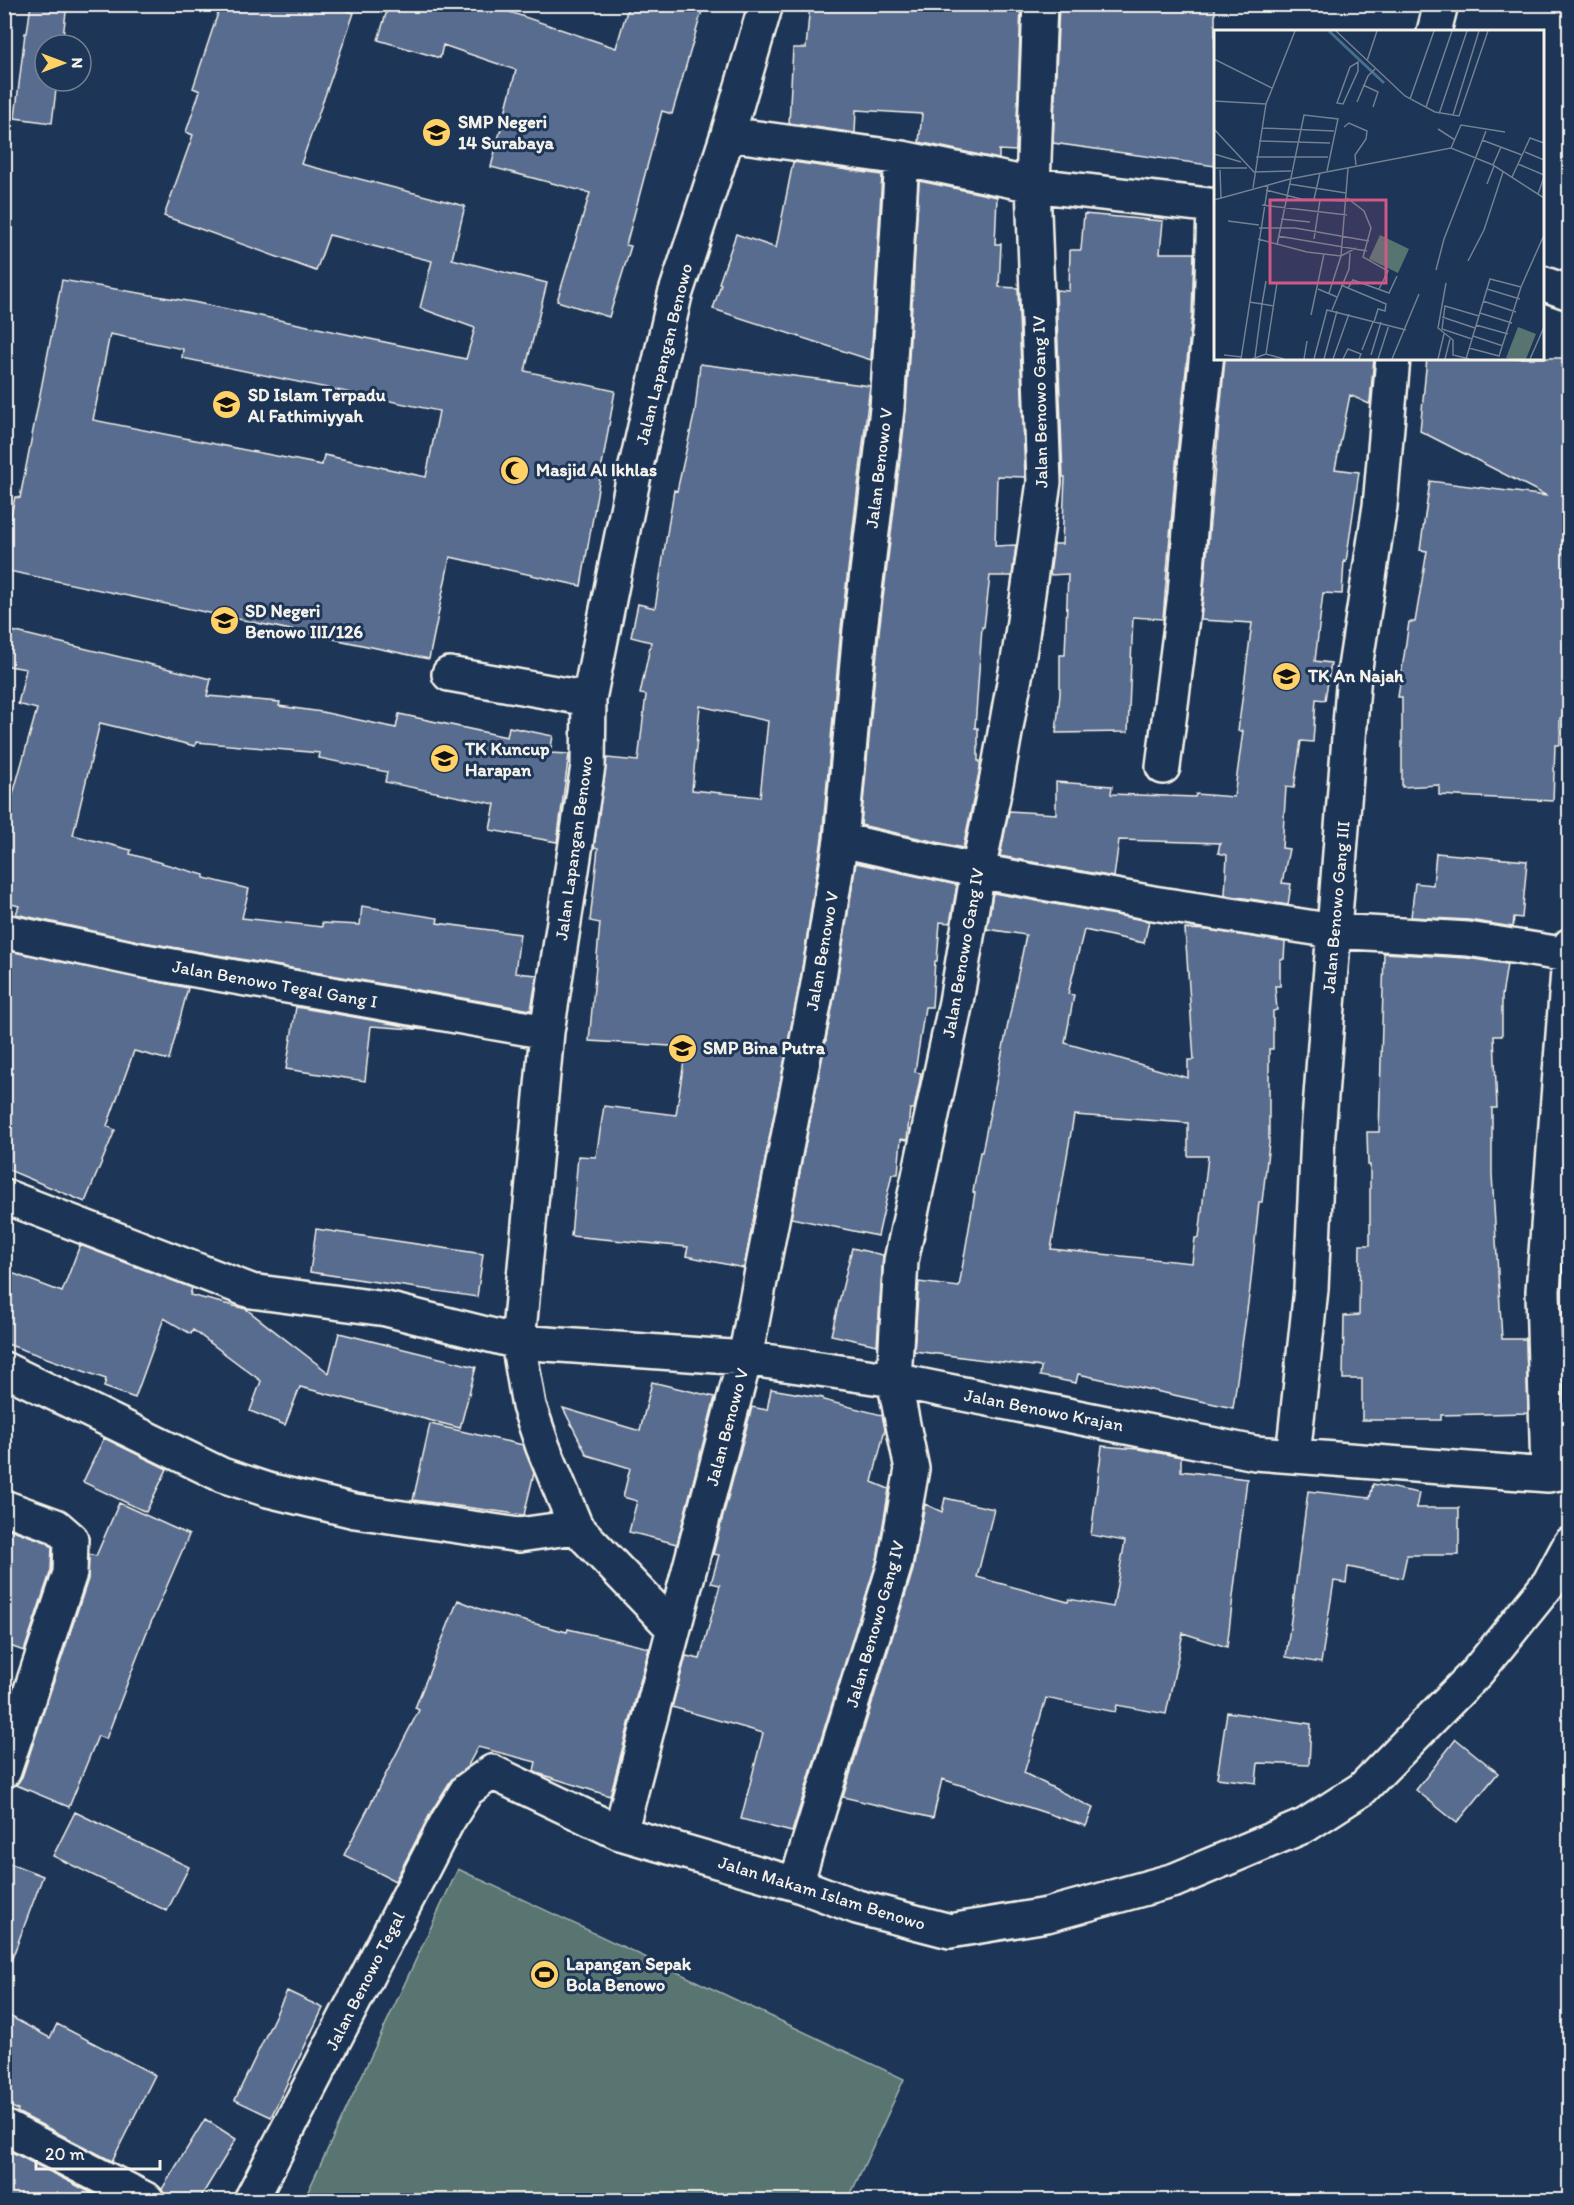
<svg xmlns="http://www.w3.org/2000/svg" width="1574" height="2205" viewBox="0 0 1574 2205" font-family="Itim,sans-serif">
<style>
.green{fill:#587471;stroke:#a6b2ac;stroke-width:1.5}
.building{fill:#586c8f;stroke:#f4f1e8;stroke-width:1.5;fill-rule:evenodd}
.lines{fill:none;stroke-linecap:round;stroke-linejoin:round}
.street-casing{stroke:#f4f1e8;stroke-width:38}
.street{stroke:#1d3557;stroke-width:33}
.labels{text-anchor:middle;stroke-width:6;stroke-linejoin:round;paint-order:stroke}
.poi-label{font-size:18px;font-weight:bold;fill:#f4f1e8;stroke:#1d3557;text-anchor:start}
.street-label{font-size:18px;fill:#f4f1e8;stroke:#1d3557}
.inset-river{fill:none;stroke:#46708e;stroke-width:3}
.inset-road{fill:none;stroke:#738091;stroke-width:1.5}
.view{fill:#d15985;fill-opacity:0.15;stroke:#d15985;stroke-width:3}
.inset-edge{fill:none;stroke:#f4f1e8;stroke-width:3}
</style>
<rect width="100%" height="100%" fill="#1d3557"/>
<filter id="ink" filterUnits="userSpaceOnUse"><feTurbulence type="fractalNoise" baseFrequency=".0167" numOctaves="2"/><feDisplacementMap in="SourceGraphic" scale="12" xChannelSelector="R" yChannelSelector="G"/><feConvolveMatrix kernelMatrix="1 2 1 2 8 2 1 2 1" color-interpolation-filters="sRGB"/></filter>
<g filter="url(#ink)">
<path class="green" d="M 458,1869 L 904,2079 L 848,2200 L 304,2200 Z"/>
<path class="building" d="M 31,4 L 67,4 L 62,45 L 45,45 L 45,81 L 57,81 L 52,123 L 15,118 L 25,33 L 27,33 Z
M 221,4 L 328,4 L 354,13 L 301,164 L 465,206 L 452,259 L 547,283 L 525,371 L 615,391 L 581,586 L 450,557 L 429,659 L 4,570 L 4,548 L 15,497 L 20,498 L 62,280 L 193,302 L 466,359 L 475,328 L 420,308 L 432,261 L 329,235 L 316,271 L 164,216 L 193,135 L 186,132 L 200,91 L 193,88 ZM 110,334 L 183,349 L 182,358 L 439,411 L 426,477 L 324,455 L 322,465 L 93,420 Z
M 389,4 L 486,4 L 616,48 L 629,4 L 704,4 L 672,114 L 662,111 L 626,245 L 631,246 L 609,317 L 557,301 L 590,193 L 491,167 L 516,70 L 443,45 L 440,58 L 378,40 Z
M 810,4 L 1021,4 L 1016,151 L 999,150 L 999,159 L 919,142 L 922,114 L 856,110 L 855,133 L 789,123 L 793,48 L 806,48 Z
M 1059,4 L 1215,4 L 1215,166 L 1053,143 Z
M 793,162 L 882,175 L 871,360 L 713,309 L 721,284 L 719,283 L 736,234 L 776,248 Z
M 919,181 L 997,197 L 995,244 L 1001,244 L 999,287 L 1018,288 L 1025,477 L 997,476 L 995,546 L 1016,545 L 1012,576 L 990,576 L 984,627 L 982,627 L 975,728 L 978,728 L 978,761 L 980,761 L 980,768 L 963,848 L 861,825 L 879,632 L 906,411 Z
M 1084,214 L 1163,221 L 1160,253 L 1194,253 L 1192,315 L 1177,453 L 1163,619 L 1133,617 L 1128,732 L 1056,733 L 1060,694 L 1060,655 L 1065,655 L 1068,574 L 1050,575 L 1054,544 L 1062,544 L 1065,477 L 1063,477 L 1056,290 L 1069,291 L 1070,250 L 1081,250 Z
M 1225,358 L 1374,358 L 1370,401 L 1369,404 L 1350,395 L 1335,469 L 1359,472 L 1346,562 L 1344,561 L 1342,594 L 1323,593 L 1315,661 L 1331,663 L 1325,700 L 1316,699 L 1313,742 L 1301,741 L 1294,788 L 1286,787 L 1282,848 L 1289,849 L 1282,883 L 1291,884 L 1288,905 L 1225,895 L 1227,855 L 1218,853 L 1220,843 L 1119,840 L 1114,877 L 1000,856 L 1009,811 L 1056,814 L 1056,782 L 1112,786 L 1111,794 L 1195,797 L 1196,794 L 1234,797 L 1243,731 L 1238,731 L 1252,623 L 1201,620 Z
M 1427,358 L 1569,358 L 1569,635 L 1566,634 L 1564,718 L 1560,718 L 1560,745 L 1555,745 L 1553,801 L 1439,795 L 1439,785 L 1402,787 L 1402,697 L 1398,697 L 1409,622 L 1415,622 L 1427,551 L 1420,550 L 1430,481 L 1547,496 L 1420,431 Z
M 700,364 L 870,386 L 841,628 L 822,838 L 800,981 L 744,1268 L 686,1256 L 688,1247 L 571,1236 L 578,1156 L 596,1157 L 604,1106 L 676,1115 L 686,1047 L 589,1041 L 600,923 L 590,921 L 598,848 L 594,847 L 607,758 L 638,761 L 646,695 L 640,694 L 651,642 L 631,637 L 638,604 L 655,608 L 674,490 L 677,491 L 695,411 ZM 700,706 L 768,721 L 760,797 L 692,790 Z
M 4,629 L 211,679 L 207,696 L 280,702 L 279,706 L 322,712 L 396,728 L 399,714 L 507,737 L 509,727 L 553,736 L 550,753 L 569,754 L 557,842 L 490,830 L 495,804 L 385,782 L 387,772 L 319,758 L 320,753 L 196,742 L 195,746 L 100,723 L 73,835 L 131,850 L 130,854 L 204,875 L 204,878 L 249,889 L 242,918 L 322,927 L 322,923 L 360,925 L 362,906 L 438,918 L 437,923 L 520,934 L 515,973 L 537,975 L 531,1010 L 143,942 L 16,914 L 19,906 L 4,902 L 4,826 L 37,709 L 18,704 L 26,669 L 4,665 Z
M 1436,853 L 1527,861 L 1522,918 L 1514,917 L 1513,927 L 1469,920 L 1411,917 L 1415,883 L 1433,885 Z
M 856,863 L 957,885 L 950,923 L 940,922 L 937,961 L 935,961 L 932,1007 L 925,1007 L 915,1072 L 921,1073 L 919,1085 L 914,1109 L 910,1109 L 907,1140 L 901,1139 L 898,1174 L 892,1174 L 878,1236 L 791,1218 L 836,988 Z
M 993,893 L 1149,921 L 1144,943 L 1084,930 L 1068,994 L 1074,995 L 1065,1043 L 1188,1078 L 1188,1060 L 1194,1060 L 1185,929 L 1208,930 L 1285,942 L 1284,959 L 1280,959 L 1280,986 L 1275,986 L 1277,1010 L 1273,1011 L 1273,1049 L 1269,1049 L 1269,1143 L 1262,1202 L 1259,1202 L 1250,1289 L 1233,1408 L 1078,1374 L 1076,1383 L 1040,1376 L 1041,1367 L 914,1351 L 919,1282 L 959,1287 L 975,1193 L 973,1192 L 980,1152 L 982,1152 L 1026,935 L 987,929 ZM 1074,1115 L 1188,1123 L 1188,1156 L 1208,1156 L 1199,1238 L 1195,1238 L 1192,1263 L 1051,1249 Z
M 4,950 L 188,988 L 169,1060 L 134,1051 L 107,1126 L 115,1130 L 85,1202 L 4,1168 Z
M 1384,953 L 1466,958 L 1507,964 L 1502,996 L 1502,1036 L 1494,1036 L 1497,1108 L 1492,1108 L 1492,1174 L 1502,1339 L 1526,1339 L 1528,1413 L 1441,1415 L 1441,1420 L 1362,1420 L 1362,1379 L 1343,1379 L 1344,1316 L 1359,1315 L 1360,1245 L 1370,1245 L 1370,1165 L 1368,1165 L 1367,1132 L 1379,1132 Z
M 296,1007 L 428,1030 L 371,1026 L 365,1081 L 286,1069 Z
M 316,1229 L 483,1254 L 477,1297 L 310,1272 Z
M 80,1245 L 192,1288 L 190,1295 L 246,1309 L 329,1373 L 339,1333 L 476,1367 L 460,1428 L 300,1387 L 285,1425 L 250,1411 L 261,1381 L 193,1330 L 191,1334 L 164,1318 L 135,1398 L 104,1387 L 106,1379 L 4,1343 L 4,1270 L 62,1292 Z
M 852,1248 L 883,1255 L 877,1345 L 831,1335 Z
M 1563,1338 L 1569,1338 L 1569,1412 L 1565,1413 Z
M 652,1382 L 715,1397 L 677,1544 L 629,1532 L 637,1501 L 623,1497 L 630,1468 L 587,1455 L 563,1408 L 640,1431 Z
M 771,1389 L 823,1398 L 823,1400 L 882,1415 L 885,1429 L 872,1482 L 889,1489 L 877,1560 L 792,1832 L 741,1819 L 763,1733 L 672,1707 L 686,1656 L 700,1659 L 720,1585 L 711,1583 L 719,1555 L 713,1554 L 752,1407 L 767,1410 Z
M 430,1424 L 523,1445 L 534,1473 L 524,1515 L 413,1500 Z
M 104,1438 L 167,1469 L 146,1512 L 83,1482 Z
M 1102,1446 L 1138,1449 L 1181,1457 L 1181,1471 L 1247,1479 L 1227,1647 L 1183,1633 L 1166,1714 L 1117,1705 L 1115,1712 L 1046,1698 L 1024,1773 L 1093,1808 L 1086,1826 L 942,1779 L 933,1818 L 843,1797 L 913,1570 L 925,1504 L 942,1512 L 945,1498 L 994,1509 L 977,1577 L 1068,1602 L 1069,1599 L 1113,1607 L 1125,1541 L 1091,1535 Z
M 1373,1484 L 1419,1493 L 1416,1508 L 1459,1508 L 1459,1555 L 1407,1555 L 1402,1578 L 1348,1567 L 1346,1583 L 1334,1581 L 1321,1663 L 1286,1657 L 1308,1491 L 1370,1498 Z
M 119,1503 L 189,1535 L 146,1634 L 106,1739 L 98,1736 L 69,1807 L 16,1785 L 22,1777 L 88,1579 L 89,1554 L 96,1556 Z
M 4,1527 L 46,1542 L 52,1547 L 51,1570 L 24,1651 L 4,1644 Z
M 458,1600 L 485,1611 L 567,1632 L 568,1629 L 649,1648 L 610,1796 L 537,1773 L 534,1771 L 536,1762 L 478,1747 L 467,1767 L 451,1780 L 431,1812 L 395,1881 L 344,1855 L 419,1710 L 415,1708 Z
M 1227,1712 L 1311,1724 L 1309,1765 L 1258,1763 L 1256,1783 L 1217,1778 Z
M 1456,1739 L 1498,1773 L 1457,1823 L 1416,1790 Z
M 75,1812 L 189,1867 L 167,1911 L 53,1856 Z
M 4,1861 L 43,1876 L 8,1969 L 4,1969 Z
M 287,1991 L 323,2008 L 271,2117 L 235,2100 Z
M 4,2013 L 50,2038 L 57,2024 L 155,2075 L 112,2161 L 17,2112 L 18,2110 L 4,2103 Z
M 205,2119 L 236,2139 L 199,2200 L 165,2200 L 162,2189 Z
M 4,2148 L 95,2195 L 92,2200 L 4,2200 Z"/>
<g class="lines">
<defs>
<path id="street" d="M 1434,32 L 1441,4
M 728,134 L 902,158 L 1033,185 L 1216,206
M 1542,283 L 1570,293
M 449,674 L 589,699
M 1163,767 L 1185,594 L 1196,455 L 1211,316 L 1214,206
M 841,840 L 978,871 L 1153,903 L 1334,931 L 1468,939 L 1568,955
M 4,931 L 139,960 L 547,1032
M 4,1196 L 251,1291 L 386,1309 L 518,1342 L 745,1358 L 894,1380 L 1255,1453 L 1548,1475 L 1570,1471
M 4,1369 L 222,1475 L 268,1490 L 355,1511 L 519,1535 L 576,1527
M 1293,1456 L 1311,1289 L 1318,1134 L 1354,674 L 1380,506 L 1393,358
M 1548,1475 L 1543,1291 L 1570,945
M 4,1507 L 56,1526 L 71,1539 L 70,1573 L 4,1771
M 673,1628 L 576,1527 L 543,1447 L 529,1406 L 518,1342 L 547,1032 L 588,766 L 589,699 L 634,475 L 675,295 L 728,134 L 766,4
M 620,1833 L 745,1358 L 818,984 L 841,840 L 860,630 L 887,409 L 902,158
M 796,1884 L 895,1564 L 912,1469 L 894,1380 L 901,1261 L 956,1002 L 978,871 L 997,778 L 1020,649 L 1044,482 L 1033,185 L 1040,4
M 4,2127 L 147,2200
M 251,2200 L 447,1822 L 467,1790 L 492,1772 L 620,1833 L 796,1884 L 857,1907 L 950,1931 L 1047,1915 L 1175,1880 L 1306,1825 L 1362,1789 L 1477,1672 L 1549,1583 L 1570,1544"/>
</defs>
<use href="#street" class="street-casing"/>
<use href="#street" class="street"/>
</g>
</g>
<defs>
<symbol id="school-disc" viewBox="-11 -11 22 22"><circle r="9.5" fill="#ffd166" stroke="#1d3557"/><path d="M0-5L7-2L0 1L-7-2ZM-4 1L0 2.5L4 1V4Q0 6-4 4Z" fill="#111"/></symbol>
<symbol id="mosque-disc" viewBox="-11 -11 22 22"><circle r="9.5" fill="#ffd166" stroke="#1d3557"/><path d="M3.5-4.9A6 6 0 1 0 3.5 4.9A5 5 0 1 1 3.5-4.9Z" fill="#111"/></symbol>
<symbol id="stadium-disc" viewBox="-11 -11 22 22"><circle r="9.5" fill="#ffd166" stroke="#1d3557"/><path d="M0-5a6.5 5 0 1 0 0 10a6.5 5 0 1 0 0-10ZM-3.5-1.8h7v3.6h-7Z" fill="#111"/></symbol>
</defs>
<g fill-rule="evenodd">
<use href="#school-disc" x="420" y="116" width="33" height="33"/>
<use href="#school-disc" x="210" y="388" width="33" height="33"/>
<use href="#mosque-disc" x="498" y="454" width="33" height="33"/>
<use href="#school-disc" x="208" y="604" width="33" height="33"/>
<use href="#school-disc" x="1270" y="660" width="33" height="33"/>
<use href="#school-disc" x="428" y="742" width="33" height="33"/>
<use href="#school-disc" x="666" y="1032" width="33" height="33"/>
<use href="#stadium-disc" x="528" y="1958" width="33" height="33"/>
</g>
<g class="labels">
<g class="poi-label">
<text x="458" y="128">SMP Negeri<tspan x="458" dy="21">14 Surabaya</tspan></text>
<text x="248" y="401">SD Islam Terpadu<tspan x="248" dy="21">Al Fathimiyyah</tspan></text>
<text x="536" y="476">Masjid Al Ikhlas</text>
<text x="245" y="617">SD Negeri<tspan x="245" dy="21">Benowo III/126</tspan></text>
<text x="1308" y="682">TK An Najah</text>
<text x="465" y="755">TK Kuncup<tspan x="465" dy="21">Harapan</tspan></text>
<text x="703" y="1054">SMP Bina Putra</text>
<text x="566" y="1970">Lapangan Sepak<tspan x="566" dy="21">Bola Benowo</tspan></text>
</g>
<g class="street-label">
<text transform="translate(664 354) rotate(-76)" y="6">Jalan Lapangan Benowo</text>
<text transform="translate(1040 402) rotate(-91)" y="6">Jalan Benowo Gang IV</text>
<text transform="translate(879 468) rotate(-83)" y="6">Jalan Benowo V</text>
<text transform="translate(574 848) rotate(-82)" y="6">Jalan Lapangan Benowo</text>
<text transform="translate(1336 907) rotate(-85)" y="6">Jalan Benowo Gang III</text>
<text transform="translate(822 951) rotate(-80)" y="6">Jalan Benowo V</text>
<text transform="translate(963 953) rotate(-80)" y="6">Jalan Benowo Gang IV</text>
<text transform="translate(275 984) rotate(10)" y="6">Jalan Benowo Tegal Gang I</text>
<text transform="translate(1044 1410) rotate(11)" y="6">Jalan Benowo Krajan</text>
<text transform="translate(727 1427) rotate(-75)" y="6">Jalan Benowo V</text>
<text transform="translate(875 1624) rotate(-74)" y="6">Jalan Benowo Gang IV</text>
<text transform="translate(822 1893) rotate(17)" y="6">Jalan Makam Islam Benowo</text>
<text transform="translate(365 1981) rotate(-63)" y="6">Jalan Benowo Tegal</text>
</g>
</g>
<g transform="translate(1214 30)">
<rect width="330" height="330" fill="#1d3557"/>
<path d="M 166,205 L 195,219 L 184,243 L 155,229 ZM 304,297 L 322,304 L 312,329 L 295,329 L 292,328 Z" fill="#587471"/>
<path class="inset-river" d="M 115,1 L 170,53"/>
<path class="inset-road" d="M 122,1 L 191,66 L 221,82 L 245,86 L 274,1M 0,29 L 58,58M 153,31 L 163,1M 144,32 L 144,41 L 129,74 L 123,73 L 136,37 ZM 149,55 L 164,62 L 159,77M 196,69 L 220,1M 0,71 L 52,74M 143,72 L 154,46 L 161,39M 212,77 L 238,1M 225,84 L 253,1M 239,85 L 265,1M 130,97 L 135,93 L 153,101 L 152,109 L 141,125 L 142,135M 48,98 L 120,101M 0,99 L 40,142 L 77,141M 224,99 L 241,110M 268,110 L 308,125M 45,111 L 116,113M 237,118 L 247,95 L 291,102M 311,122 L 330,130M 0,124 L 27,132M 42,127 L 114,127M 304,134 L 330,145M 279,135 L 287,117M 0,138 L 33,138M 6,140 L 7,168M 298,147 L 316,108 L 330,113M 75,154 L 132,163M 273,154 L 280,136M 39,158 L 52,74 L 81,1M 52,160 L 87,169 L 134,171M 324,164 L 330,147M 133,168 L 150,181 L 157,198 L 149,227 L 174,241 L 165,259M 100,169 L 106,143M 0,170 L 76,149 L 237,118 L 279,135 L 330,168M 48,175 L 133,185M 67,189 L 96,192M 14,191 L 45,195M 45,198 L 81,198 L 155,211M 64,206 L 153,221M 44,209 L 93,222 L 127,226 L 142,218M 100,209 L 106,170M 63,215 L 90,85 L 124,89 L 113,141M 254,231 L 270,200 L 289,142M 222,240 L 230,209 L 272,101M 52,251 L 48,274 L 60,276M 232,253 L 224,298 L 239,310 L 239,325 L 255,329M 127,255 L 172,274 L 171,281 L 164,279 L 160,292M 134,258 L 139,250 L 175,263 L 183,246M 104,259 L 123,267M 273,259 L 306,269M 115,263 L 127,226 L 134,138M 269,271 L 302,282M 35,272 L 48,274 L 41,327M 118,280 L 135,239 L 136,223M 266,283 L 298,293M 97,285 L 110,224M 228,287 L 261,298M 262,295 L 294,304M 259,306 L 289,316M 258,309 L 228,299 L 231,276 L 265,286M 255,318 L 285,326 L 307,257 L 330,205M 148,320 L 159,292M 52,324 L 63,253M 10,325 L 28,327M 157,325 L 167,292M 27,329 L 54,155M 38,329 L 52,324 L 70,329M 90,329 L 93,311M 100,329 L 113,280 L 192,300M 110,329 L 123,281M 119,329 L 135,284M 129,329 L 134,319 L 147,324 L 145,329M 164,329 L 175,295M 178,329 L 205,264M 224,329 L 230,304M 231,329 L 236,309M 252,329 L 276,249 L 307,257M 316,329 L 330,297"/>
<path class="view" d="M 56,170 L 172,170 L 172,253 L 56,253 Z"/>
<rect width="330" height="330" class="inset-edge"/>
</g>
<rect width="1574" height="2205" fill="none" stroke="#1d3557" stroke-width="24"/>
<rect x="12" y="12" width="1550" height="2181" fill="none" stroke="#f4f1e8" stroke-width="2" filter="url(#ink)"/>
<g transform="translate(63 63) rotate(90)"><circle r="28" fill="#1d3557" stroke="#738091" stroke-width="1.5"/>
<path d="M0-4.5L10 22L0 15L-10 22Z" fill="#ffd166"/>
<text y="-9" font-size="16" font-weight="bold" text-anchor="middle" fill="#f4f1e8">N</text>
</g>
<path d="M36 2160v9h124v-9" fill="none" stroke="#f4f1e8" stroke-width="3"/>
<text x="45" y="2160" font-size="18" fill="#f4f1e8" stroke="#1d3557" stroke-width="4.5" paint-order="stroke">20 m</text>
</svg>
